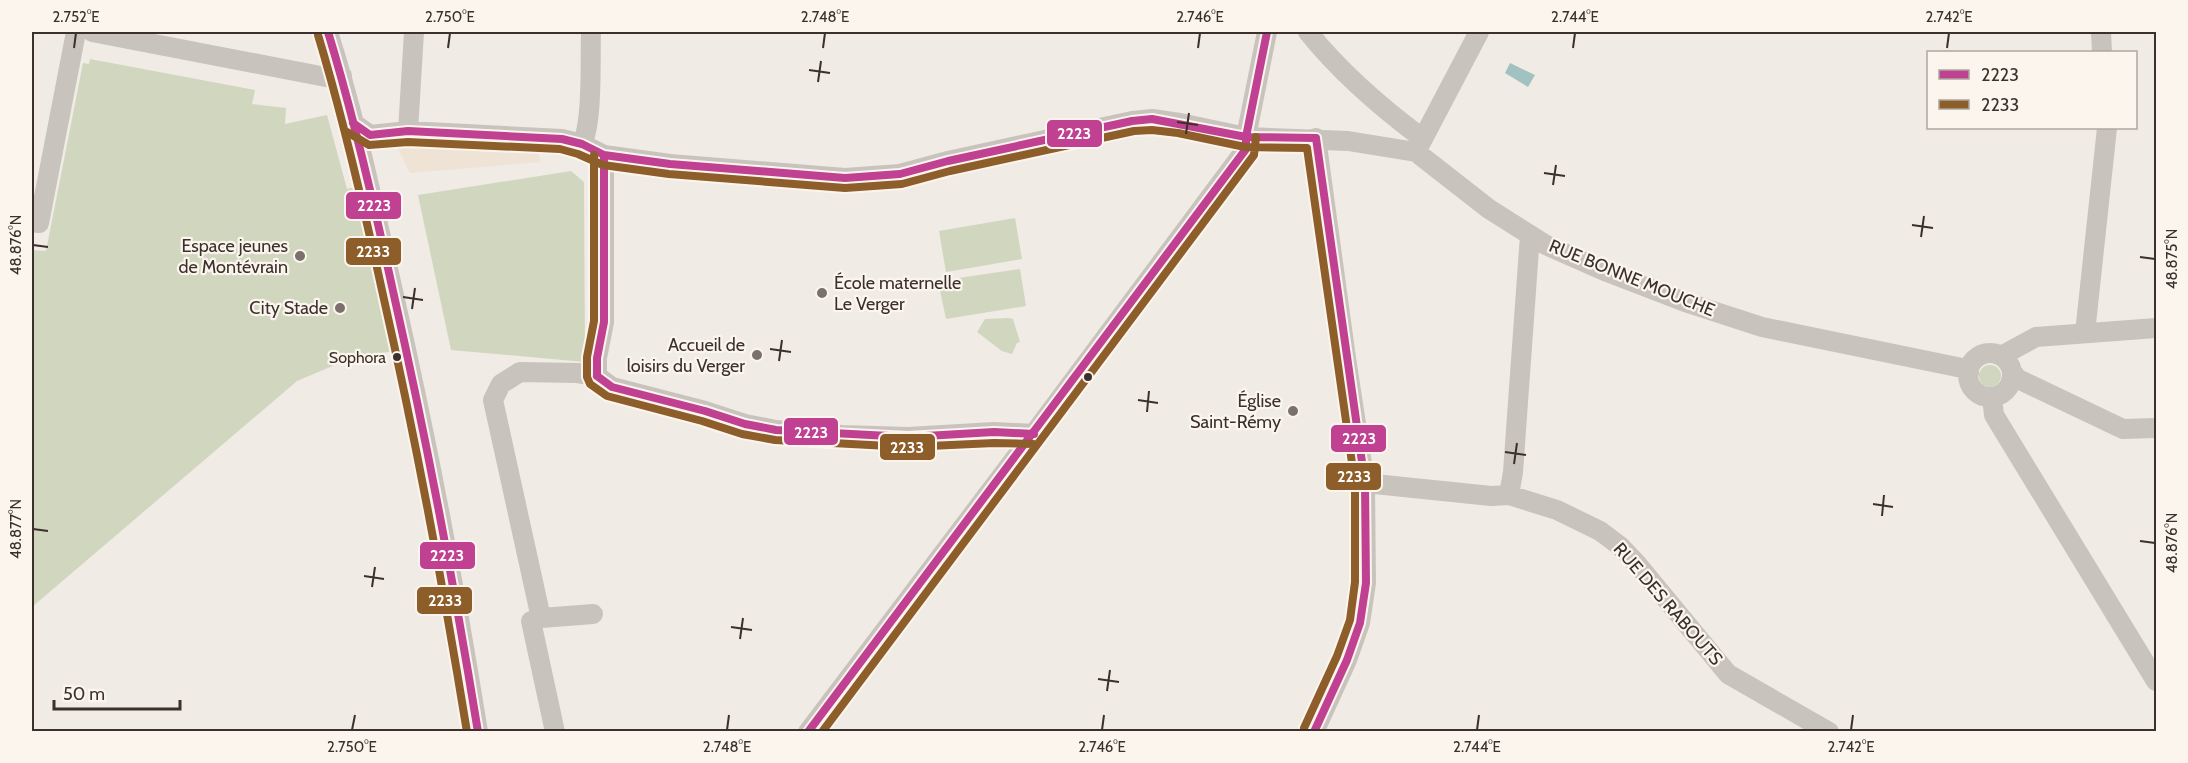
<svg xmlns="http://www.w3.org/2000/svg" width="2188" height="763" viewBox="0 0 2188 763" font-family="Cabin,sans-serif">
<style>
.green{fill:#d1d6bf}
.plaza{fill:#eee3d5}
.water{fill:#a1c2c1}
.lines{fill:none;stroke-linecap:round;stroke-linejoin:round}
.minor{stroke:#c9c3be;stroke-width:20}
.bus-1-casing{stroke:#fbf5ee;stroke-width:12}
.bus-2-casing{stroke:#fbf5ee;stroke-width:12}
.bus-1{stroke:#c04191;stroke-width:8}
.bus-2{stroke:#8d5e2a;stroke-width:8}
.ticks{fill:none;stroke:#3b302b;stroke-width:2}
.poi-dot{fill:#7a716c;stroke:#fbf5ee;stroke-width:2}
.bus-dot{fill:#3b302b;stroke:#fbf5ee;stroke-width:2}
.labels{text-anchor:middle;stroke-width:4.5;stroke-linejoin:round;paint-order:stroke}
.bus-label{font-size:16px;fill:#3b302b;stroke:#fbf5ee;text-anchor:end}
.poi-label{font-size:18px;fill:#3b302b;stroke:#fbf5ee;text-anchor:end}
.street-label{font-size:18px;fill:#3b302b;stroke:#fbf5ee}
.line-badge{stroke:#fbf5ee;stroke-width:2}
.badge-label{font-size:16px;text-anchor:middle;font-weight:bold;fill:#fff}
.neatline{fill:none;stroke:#3b302b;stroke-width:2}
.ticks-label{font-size:15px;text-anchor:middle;fill:#3b302b}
</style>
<rect width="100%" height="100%" fill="#f0ebe5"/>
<path class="green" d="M 90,59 L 255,90 L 252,104 L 286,108 L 285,124 L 327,115 L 347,189 L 361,186 L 395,351 L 354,357 L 297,381 L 32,607 L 32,250 L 46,251 L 83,63 L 89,64 Z
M 571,171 L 584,182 L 585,362 L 451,350 L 418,195 Z
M 1015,218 L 1022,259 L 946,272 L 939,231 Z
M 1020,269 L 1026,306 L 946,319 L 938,281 Z
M 1008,318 L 1013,319 L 1020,342 L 1017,343 L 1012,354 L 1002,351 L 977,332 L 985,319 Z
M1979 376a11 11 0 1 1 22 0a11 11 0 1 1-22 0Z"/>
<path class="plaza" d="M 395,143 L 524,147 L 539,154 L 540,162 L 410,173 Z"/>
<path class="water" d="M 1510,63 L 1535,75 L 1528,87 L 1505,73 Z"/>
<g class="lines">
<path class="minor" d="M 92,32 L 331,78 L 342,76
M 328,32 C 354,113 372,198 391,282 C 425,431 454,581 478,732
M 1308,32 C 1341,73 1379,106 1422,138
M 2101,32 L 2102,52
M 353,123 L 370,135 L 408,131 L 562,139 L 582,144 L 604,155 L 670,164 L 845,178 L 900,174 L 948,161 L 1132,121 L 1152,119 L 1180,123 L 1246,137 L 1348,141 L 1416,152 L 1489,209 L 1546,245 L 1607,272 L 1685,302 L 1762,327 L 1962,368 L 1969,373
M 408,131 L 414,32
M 582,144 C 593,121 590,60 591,32
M 1417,150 L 1479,32
M 32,222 L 39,223 L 76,32
M 2085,333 L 2107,128
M1968 375a22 22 0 1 1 44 0a22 22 0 1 1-44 0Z
M 2001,356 L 2036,337 L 2156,328
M 2012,372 L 2018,379 L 2123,429 L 2156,428
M 597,376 L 597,358 L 604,322 L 604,155
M 1992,397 L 1994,415 L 2156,681
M 1365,483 L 1491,496 L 1509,495 L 1557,510 L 1600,531 L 1620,546 L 1638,565 L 1728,674 L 1829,732
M 1509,495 L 1513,472 L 1530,235
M 541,618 L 593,614
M 555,732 L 531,621 L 541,618 L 493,400 L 501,384 L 520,372 L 577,373 L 597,376 L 612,387 L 705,411 L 745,424 L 776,430 L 842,435 L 908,437 L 994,432 L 1034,434
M 808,732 L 1038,428 L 1246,149 L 1246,137 L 1267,32
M 1314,732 L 1347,660 L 1360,623 L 1366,583 L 1365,483 L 1346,358 L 1316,138"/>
<defs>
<path id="bus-1" d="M 328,32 C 354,117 374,204 393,291 C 426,437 454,584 478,732
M 353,123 L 370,135 L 408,131 L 562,139 L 582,144 L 604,155 L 670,164 L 845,178 L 900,174 L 948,161 L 1132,121 L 1152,119 L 1246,137 L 1316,138
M 597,376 L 612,387 L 705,411 L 745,424 L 776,430 L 908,437 L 994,432 L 1034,434
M 597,376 L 597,358 L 604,322 L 604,155
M 808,732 L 1246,149 L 1246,137 L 1267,32
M 1314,732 L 1347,660 L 1360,623 L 1366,583 L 1365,483 L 1316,138"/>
<path id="bus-2" d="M 318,35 C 344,121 364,208 383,295 C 416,440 443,585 467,732
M 347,132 L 369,145 L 408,142 L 560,149 L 578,154 L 603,165 L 669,174 L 845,188 L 902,184 L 950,171 L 1134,131 L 1152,130 L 1178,133 L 1245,147 L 1307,148 L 1355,484 L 1355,582 L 1350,620 L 1337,656 L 1304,728
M 594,155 L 594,321 L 587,357 L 587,377 L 590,384 L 607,396 L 702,421 L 742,434 L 775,440 L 908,447 L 994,443 L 1033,444
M 822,732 L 1254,155 L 1256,137"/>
</defs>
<use href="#bus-1" class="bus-1-casing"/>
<use href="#bus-2" class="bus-2-casing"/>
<use href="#bus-1" class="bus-1"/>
<use href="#bus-2" class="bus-2"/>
</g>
<path class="ticks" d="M 74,48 L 76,33M 448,48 L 450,33M 823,48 L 825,33M 1198,48 L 1200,33M 1573,48 L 1575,33M 1947,48 L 1949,33M 809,70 L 830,73M 818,82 L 821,61M 1177,122 L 1198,125M 1186,134 L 1189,113M 1544,173 L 1565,176M 1553,185 L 1556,165M 1912,225 L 1933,228M 1921,237 L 1924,216M 33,245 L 48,247M 2140,257 L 2155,259M 403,297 L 423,300M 412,309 L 415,288M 770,349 L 791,352M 779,361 L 782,340M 1138,400 L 1158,403M 1147,412 L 1149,391M 1505,452 L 1526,455M 1514,464 L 1517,443M 1873,504 L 1893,507M 1882,516 L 1884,495M 33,529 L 48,531M 2140,541 L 2155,543M 364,576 L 384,579M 372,587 L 375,567M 731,627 L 752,630M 740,639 L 743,618M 1098,679 L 1119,682M 1107,691 L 1110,670M 352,730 L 355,715M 727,730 L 729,715M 1102,730 L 1104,715M 1477,730 L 1479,715M 1851,730 L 1853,715"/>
<g class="poi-dot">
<circle cx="300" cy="256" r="6"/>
<circle cx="822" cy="293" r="6"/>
<circle cx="340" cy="308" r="6"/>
<circle cx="757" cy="355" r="6"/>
<circle cx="1293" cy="411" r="6"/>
</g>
<g class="bus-dot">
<circle cx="397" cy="357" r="5"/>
<circle cx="1088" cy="377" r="5"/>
</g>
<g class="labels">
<g class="bus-label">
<text x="386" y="363">Sophora</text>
</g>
<g class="poi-label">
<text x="288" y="252">Espace jeunes<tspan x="288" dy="21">de Montévrain</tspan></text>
<text x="834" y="289" text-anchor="start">École maternelle<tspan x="834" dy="21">Le Verger</tspan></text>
<text x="328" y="314">City Stade</text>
<text x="745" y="351">Accueil de<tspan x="745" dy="21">loisirs du Verger</tspan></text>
<text x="1281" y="407">Église<tspan x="1281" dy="21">Saint-Rémy</tspan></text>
</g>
<g class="street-label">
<text transform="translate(1632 278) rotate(22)" y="6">RUE BONNE MOUCHE</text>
<text transform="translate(1668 604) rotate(49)" y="6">RUE DES RABOUTS</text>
</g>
</g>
<g class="line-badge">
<rect x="1046" y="119" width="57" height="29" rx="6" fill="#c04191"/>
<rect x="345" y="191" width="57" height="29" rx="6" fill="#c04191"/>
<rect x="345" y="237" width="57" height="29" rx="6" fill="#8d5e2a"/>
<rect x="783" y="417" width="56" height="29" rx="6" fill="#c04191"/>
<rect x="1330" y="424" width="57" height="29" rx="6" fill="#c04191"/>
<rect x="879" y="433" width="57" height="28" rx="6" fill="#8d5e2a"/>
<rect x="1325" y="462" width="57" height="29" rx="6" fill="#8d5e2a"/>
<rect x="419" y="541" width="57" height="29" rx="6" fill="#c04191"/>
<rect x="416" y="586" width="57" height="29" rx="6" fill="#8d5e2a"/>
</g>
<g class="badge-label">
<text x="1074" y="139">2223</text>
<text x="374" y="211">2223</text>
<text x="373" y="257">2233</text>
<text x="811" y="438">2223</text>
<text x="1359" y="444">2223</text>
<text x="907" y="453">2233</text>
<text x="1354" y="482">2233</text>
<text x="447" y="561">2223</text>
<text x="445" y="606">2233</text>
</g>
<rect width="2188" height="763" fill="none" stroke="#fbf5ee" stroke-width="66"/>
<rect x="1927" y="51" width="210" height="78" fill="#fbf5ee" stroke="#aea6a0" stroke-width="1.5"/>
<rect x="1939" y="70" width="30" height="9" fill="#c04191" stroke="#aea6a0" stroke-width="1.5"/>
<text x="1981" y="81" font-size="18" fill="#3b302b">2223</text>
<rect x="1939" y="100" width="30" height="9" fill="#8d5e2a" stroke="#aea6a0" stroke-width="1.5"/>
<text x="1981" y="111" font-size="18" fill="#3b302b">2233</text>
<path d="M54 700v9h126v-9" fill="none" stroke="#3b302b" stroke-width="3"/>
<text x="63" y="700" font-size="18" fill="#3b302b" stroke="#fbf5ee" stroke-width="4.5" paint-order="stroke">50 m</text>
<rect x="33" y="33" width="2122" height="697" class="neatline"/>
<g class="ticks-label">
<text x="76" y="22">2.752°E</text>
<text x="450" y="22">2.750°E</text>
<text x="825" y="22">2.748°E</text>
<text x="1200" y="22">2.746°E</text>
<text x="1575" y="22">2.744°E</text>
<text x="1949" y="22">2.742°E</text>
<text transform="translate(16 245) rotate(-90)" y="5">48.876°N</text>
<text transform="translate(2172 259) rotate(-90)" y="5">48.875°N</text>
<text transform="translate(16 529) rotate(-90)" y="5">48.877°N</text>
<text transform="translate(2172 543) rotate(-90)" y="5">48.876°N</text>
<text x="352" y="752">2.750°E</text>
<text x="727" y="752">2.748°E</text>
<text x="1102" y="752">2.746°E</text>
<text x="1477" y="752">2.744°E</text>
<text x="1851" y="752">2.742°E</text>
</g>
</svg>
